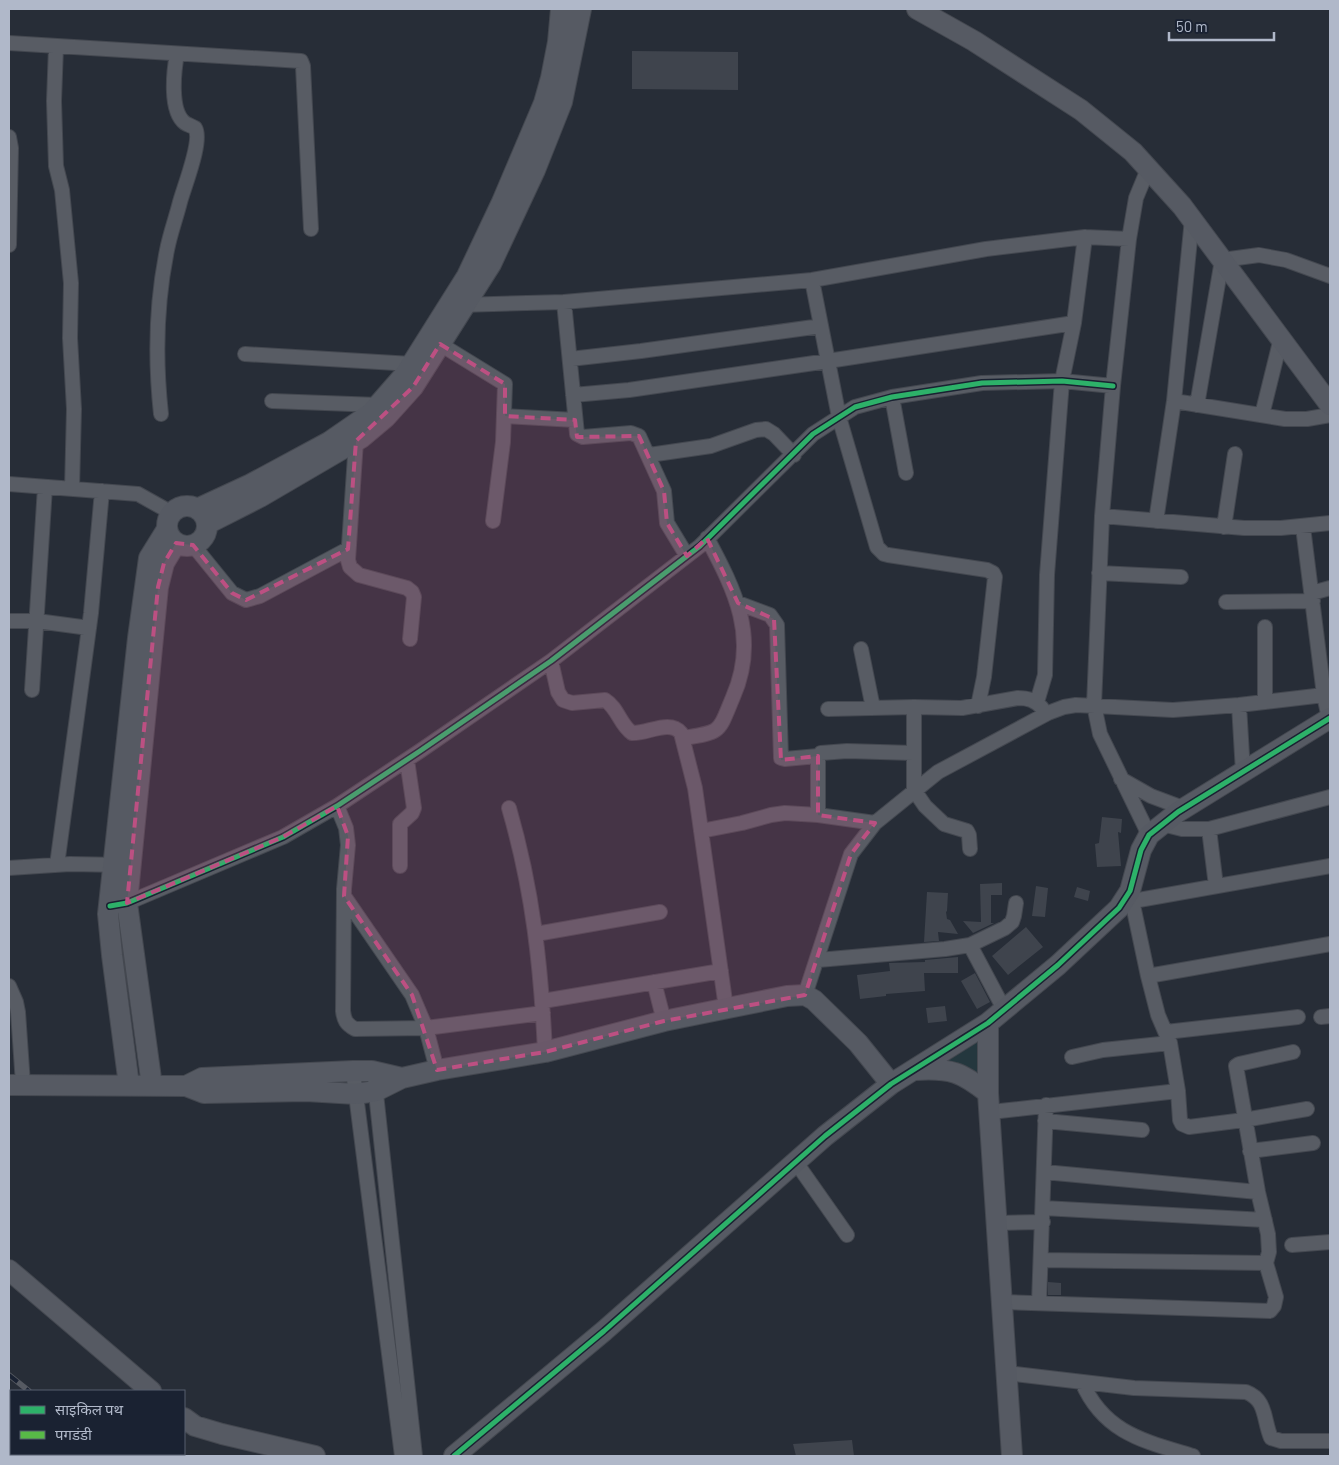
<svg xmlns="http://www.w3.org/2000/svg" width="1339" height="1465" viewBox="0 0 1339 1465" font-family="Barlow,'Noto Sans Devanagari',sans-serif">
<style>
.green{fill:#24373e}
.building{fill:#3f444d}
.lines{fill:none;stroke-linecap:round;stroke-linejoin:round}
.street-casing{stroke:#444850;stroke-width:16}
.secondary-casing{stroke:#444850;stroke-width:22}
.street{stroke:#585c64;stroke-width:14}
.secondary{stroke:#565a63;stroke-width:20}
.rail-casing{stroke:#565a62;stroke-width:5.5}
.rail{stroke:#1a2232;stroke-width:4;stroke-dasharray:11;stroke-linecap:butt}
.quiet{stroke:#58b947;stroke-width:4;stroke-dasharray:8 4;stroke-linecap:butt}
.cycleway-casing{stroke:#1a2232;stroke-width:8}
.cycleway{stroke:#2db169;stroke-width:5}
.marked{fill:#bc5082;fill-opacity:0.2;stroke:#bc5082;stroke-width:4;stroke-dasharray:10 6;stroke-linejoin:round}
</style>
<rect width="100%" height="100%" fill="#272d37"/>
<path class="green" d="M 984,1026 L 985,1086 L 932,1066 Z"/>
<path class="building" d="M 632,51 L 738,52 L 738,90 L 632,89 Z
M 1102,817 L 1122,819 L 1121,833 L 1118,832 L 1121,866 L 1097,867 L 1095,844 L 1099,843 Z
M 1002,883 L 1002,895 L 991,895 L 991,923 L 994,923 L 973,933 L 963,921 L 981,922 L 980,884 Z
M 1036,886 L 1048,888 L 1045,917 L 1032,916 Z
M 1077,887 L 1090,891 L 1088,901 L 1074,897 Z
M 927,892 L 948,893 L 947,911 L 946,912 L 947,919 L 950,920 L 958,934 L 938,932 L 939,941 L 924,942 Z
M 1026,927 L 1043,947 L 1008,975 L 992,956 Z
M 958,957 L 958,973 L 924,973 L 925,991 L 886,994 L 886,996 L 860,999 L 857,975 L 890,971 L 889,963 L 925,962 L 925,960 Z
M 975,973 L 990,1002 L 977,1009 L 961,981 Z
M 945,1006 L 947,1021 L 928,1023 L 926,1008 Z
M 1048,1282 L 1061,1283 L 1061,1295 L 1048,1295 Z
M 852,1440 L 854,1456 L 796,1456 L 793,1444 Z"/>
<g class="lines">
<defs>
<path id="street" d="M 9,43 L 301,61 L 303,66 L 311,229
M 56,47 L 54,101 L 56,166 L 62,190 L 71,283 L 70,338 L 74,409 L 72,489
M 9,137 L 11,148 L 9,245
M 1148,169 L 1136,198 L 1129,239 L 1113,386 L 1102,516 L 1094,705 L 1100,734 L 1149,835
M 812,280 L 839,417 L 877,547 L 884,554 L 888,555 L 987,570 L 993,573 L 995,577 L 984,677 L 978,706
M 564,302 L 577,434 L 583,437 L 631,433 L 639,436 L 664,491 L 667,523 L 687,556
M 460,305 L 564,302 L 812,280 L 986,249 L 1085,237 L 1129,239
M 440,344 L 505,384 L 503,442 L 493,521
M 245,354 L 412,364
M 570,359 L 641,351 L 821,326
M 573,395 L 629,390 L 828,361 L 1074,323
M 892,397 L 906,473
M 272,401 L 378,405
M 1174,401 L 1285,419 L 1307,419 L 1330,415
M 1197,405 L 1222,260 L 1259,255 L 1286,260 L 1330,276
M 161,414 C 155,359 156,304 167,250 C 170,234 176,218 180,202 C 184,187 203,140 195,128 C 192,126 188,125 185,123 C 169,111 174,70 177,54
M 1262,415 L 1281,338
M 505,416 L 575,420
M 356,441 L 348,560 L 350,567 L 359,575 L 407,588 L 412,592 L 414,597 L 410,639
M 649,455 L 711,446 L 756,430 L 766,429 L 774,434 L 794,455
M 9,484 L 138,494 L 172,513
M 1102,516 L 1244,528 L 1281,528 L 1330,523
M 1156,521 L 1174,401 L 1192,219
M 1224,527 L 1235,454
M 1303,527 L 1324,695 L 1330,723
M 193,545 L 232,593 L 246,600 L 260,596 L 348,549
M 1099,573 L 1181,577
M 1312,593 L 1330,588
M 1226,602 L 1313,601
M 738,603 L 770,615 L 777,625 L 781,758 L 785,759 L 818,756
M 9,621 L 37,621 L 89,628
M 1265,627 L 1265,702
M 861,649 L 873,708
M 551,661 L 558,692 L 563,700 L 572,703 L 605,700 C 618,708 620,725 632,733 C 647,734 670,719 681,733 L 695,788 L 726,1008
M 32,690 L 45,487
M 1037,702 L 1045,675 L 1047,575 L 1062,381 L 1074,323 L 1085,237
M 1239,705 L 1243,772
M 914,707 L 914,790 L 925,806 L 944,824 L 967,831 L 969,835 L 970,849
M 828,709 L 914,707 L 962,708 L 1018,698 C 1028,698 1035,700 1042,708
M 683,738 C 722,732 718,733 733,697 C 759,638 735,590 707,538
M 1121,779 L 1151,796 L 1183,808
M 337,806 L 346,828 L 348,845 L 344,889 L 343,1011 C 344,1020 346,1024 355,1029 L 426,1028 L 543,1013
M 509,808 C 533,891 541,966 545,1052
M 818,815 L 818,759 L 821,753 L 847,751 L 913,753
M 1162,824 L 1182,829 L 1209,829 L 1330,797
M 1209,829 L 1216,886
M 701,831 L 742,823 L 771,815 L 785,813 L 818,815 L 875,823
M 57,865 L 91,613 L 102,491
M 400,866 L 400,824 L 412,813 L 414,808 L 407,760
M 9,868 L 70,864 L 121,865
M 1130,891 L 1148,976 L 1158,1015 L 1170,1043 L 1178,1091 L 1180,1120 L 1182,1124 L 1189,1127 L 1244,1120 L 1307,1109
M 344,896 L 412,995 L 426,1028 L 437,1070
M 1133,901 L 1330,866
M 121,904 L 127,903 L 283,837 L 337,806 L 420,751 L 551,661 L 700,546 L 813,434 L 855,407 L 892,397 L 982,383 L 1062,381 L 1113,386
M 536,934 L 660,912
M 970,945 L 1005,1011
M 818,960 L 945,949 L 970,945 L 1005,928 L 1012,922 L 1014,916 L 1016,903
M 1148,976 L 1330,944
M 654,982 L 664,1021
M 9,986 L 16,1002 L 18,1012 L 23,1084
M 805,995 L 851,854 L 875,823 L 938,772 L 1048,713 L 1064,707 L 1076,705 L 1173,710 L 1239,705 L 1324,695
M 543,1001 L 721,971
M 1321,1017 L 1330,1016
M 1166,1032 L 1298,1017
M 1072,1057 L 1103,1050 L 1170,1043
M 353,1071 L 402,1456
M 375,1084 L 415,1456
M 991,1112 L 1178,1091
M 1045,1121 L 1142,1130
M 1250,1151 L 1313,1143
M 795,1161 L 847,1235
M 1044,1172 L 1258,1192
M 1043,1208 L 1265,1220
M 997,1223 L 1043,1222
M 1292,1245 L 1330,1242
M 1041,1260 L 1266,1263
M 1003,1302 L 1270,1311 L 1274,1306 L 1276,1297 L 1266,1263 L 1269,1252 L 1268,1234 L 1258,1192 L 1236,1066 L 1239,1064 L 1293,1052
M 1039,1303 L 1046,1105
M 1006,1373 L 1134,1388 L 1246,1392 C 1267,1400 1263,1419 1271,1438 L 1281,1441 L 1330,1441
M 1082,1382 C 1104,1433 1144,1441 1193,1456"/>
<path id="secondary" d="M 917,9 L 974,41 L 1081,110 L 1133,152 L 1182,206 L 1330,405
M167 526a20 20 0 1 1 40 0a20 20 0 1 1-40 0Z
M 197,509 L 251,484 L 329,442 L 371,413 L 406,373 L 467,276 L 502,202 L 544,103 L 551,78 L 558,42 L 561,9
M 207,524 L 260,497 L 361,438 L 386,417 L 413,387 L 491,264 L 535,170 L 562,102 L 581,9
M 988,1023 L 988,1093 L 1012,1456
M 916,1070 C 951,1068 961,1072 988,1093
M 9,1085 L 186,1086 L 204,1093 L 306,1091 L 356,1094 L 376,1091 L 402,1078 L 437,1070 L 545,1052 L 664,1021 L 787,996 L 805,995 L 814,1000 L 858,1043 L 891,1084
M 129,1085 L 112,955 L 108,914 L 138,638 L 149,558 L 167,529
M 152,1086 L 127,903 L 158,587 L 164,563 L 176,543
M 186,1086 L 202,1078 L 353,1071 L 372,1071 L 402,1078
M 9,1270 L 151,1391
M 184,1418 L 195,1426 L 222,1434 L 315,1456
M 454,1456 L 604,1331 L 825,1136 L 891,1084 L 988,1023 L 1058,965 L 1119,908 L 1130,891 L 1141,850 L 1149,835 L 1178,812 L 1330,718"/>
</defs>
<use href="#street" class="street-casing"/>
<use href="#secondary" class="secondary-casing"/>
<use href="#street" class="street"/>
<use href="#secondary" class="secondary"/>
<defs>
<path id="rail" d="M 9,1375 L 29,1391
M 97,1454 L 99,1456"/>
</defs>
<use href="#rail" class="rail-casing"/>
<use href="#rail" class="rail"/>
<path class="quiet" d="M 121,1454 L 124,1456
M 73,1456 L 75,1454"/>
<defs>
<path id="cycleway" d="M 110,906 L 127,903 L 283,837 L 337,806 L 420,751 L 551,661 L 700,546 L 813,434 L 855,407 L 892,397 L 982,383 L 1062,381 L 1113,386
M 454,1456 L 604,1331 L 825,1136 L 891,1084 L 988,1023 L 1058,965 L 1119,908 L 1130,891 L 1141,850 L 1149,835 L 1178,812 L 1330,718"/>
</defs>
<use href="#cycleway" class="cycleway-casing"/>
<use href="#cycleway" class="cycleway"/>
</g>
<path class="marked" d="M 440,344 L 505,384 L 505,416 L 575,420 L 577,437 L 639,436 L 664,491 L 667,523 L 687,556 L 707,538 L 738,603 L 774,619 L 781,760 L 818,756 L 818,815 L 875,823 L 851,854 L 805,995 L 664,1021 L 545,1052 L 437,1070 L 412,995 L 344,896 L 348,836 L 337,806 L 283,837 L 127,903 L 158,587 L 164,563 L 176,543 L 193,545 L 232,593 L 246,600 L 348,549 L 356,441 L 413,387 Z"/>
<rect width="1339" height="1465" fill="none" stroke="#b0b8c9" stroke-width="20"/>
<rect x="10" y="1390" width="175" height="65" fill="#1a2232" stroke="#565e6e"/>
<rect x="20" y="1406" width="25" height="8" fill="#2db169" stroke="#565e6e"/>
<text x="55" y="1415" font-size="15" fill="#b0b8c9">साइकिल पथ</text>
<rect x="20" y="1431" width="25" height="8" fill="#58b947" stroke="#565e6e"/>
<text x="55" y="1440" font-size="15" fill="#b0b8c9">पगडंडी</text>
<path d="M1169 32v8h105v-8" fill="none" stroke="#b0b8c9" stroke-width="2.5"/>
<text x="1176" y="32" font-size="15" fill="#b0b8c9" stroke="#1a2232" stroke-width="4" paint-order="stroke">50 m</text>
</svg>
